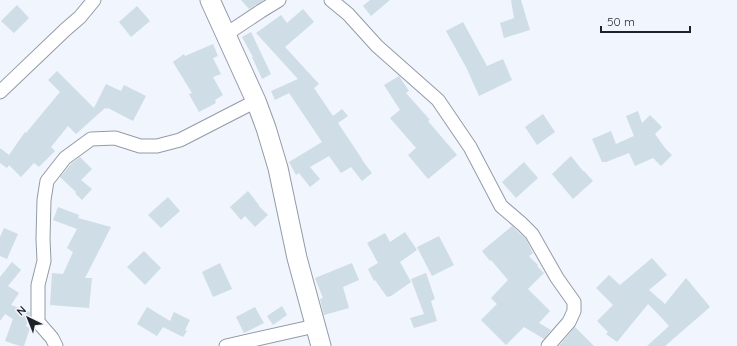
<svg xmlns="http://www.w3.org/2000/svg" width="737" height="346" font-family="Quicksand,sans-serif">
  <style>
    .building { fill: #cedde6 }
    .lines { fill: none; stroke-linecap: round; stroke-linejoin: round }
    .street-casing { stroke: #949ba8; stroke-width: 15 }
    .secondary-casing { stroke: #949ba8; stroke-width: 21 }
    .street { stroke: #fff; stroke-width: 13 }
    .secondary { stroke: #fff; stroke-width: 19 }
  </style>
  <rect width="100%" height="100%" fill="#f1f5fd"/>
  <g class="building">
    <polygon points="241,0 264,0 249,9"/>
    <polygon points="370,0 390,0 371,16 363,6"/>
    <polygon points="511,0 521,0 530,30 504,38 500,23 514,18"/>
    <polygon points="17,5 29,18 14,33 1,21"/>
    <polygon points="137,6 150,21 131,37 119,22"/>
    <polygon points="303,9 314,22 285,47 319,84 314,88 333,116 342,109 348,116 338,123 362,159 362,160 372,173 362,181 351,167 341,173 329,156 310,167 320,179 310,187 299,173 296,175 289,162 322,142 289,93 275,100 271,91 298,79 256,33 281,15 287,23"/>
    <polygon points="463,22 487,66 503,59 512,80 479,96 467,69 446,31"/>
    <polygon points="251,32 271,74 262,79 252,57 253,57 242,37"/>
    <polygon points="213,44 218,56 213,58 221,74 213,77 223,95 215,100 216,103 199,112 189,94 192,93 173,62 184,54 185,56"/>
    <polygon points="57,71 94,108 106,84 121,91 124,85 146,96 133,121 108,108 107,109 105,108 76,134 68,126 51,147 55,151 39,167 34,163 21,177 9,165 7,168 0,163 0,148 9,155 25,132 26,133 60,92 48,80"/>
    <polygon points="399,76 409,91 406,93 430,120 428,121 457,155 428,179 408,155 416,148 390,118 400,110 384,85"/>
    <polygon points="638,111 642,123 650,115 662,127 655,134 665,148 672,155 661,166 653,158 635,166 629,153 606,162 602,162 592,139 611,131 616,144 634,136 626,116"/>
    <polygon points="543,114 555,132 537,145 525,127"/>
    <polygon points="571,156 583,171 584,171 593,181 573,199 552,174"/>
    <polygon points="80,157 92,169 81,180 92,189 82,200 75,193 76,192 60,177 71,164"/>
    <polygon points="524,162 538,178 516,198 502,182"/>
    <polygon points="248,191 259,205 258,205 268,215 255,227 245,216 241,220 230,207"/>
    <polygon points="168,197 180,211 161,228 148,215"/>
    <polygon points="58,207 79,215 78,218 111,227 85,278 92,278 89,308 50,305 52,273 63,274 73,252 67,248 77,229 53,220"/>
    <polygon points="512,226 526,239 533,253 529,256 538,265 537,266 544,273 528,289 550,311 539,323 551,330 544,339 524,327 506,345 481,320 497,304 491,298 508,280 491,260 490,261 482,251"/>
    <polygon points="4,228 18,234 7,259 0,256 0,237"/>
    <polygon points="405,232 417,250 400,262 411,282 391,296 387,297 375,280 374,281 368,269 378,263 367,243 385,233 390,242"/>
    <polygon points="439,236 454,265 432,276 417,247"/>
    <polygon points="144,251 161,268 145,285 127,267"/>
    <polygon points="652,258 667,275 649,290 665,304 686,278 710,307 665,346 647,346 669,326 659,315 648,304 617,342 606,334 608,332 597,321 613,305 596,288 609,275 620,285"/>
    <polygon points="12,262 21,270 8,286 19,293 11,305 30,312 30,315 26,326 30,328 24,346 20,346 5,341 13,319 5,314 0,321 0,277"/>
    <polygon points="220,263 232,289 213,297 202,272"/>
    <polygon points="352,263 359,280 343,287 349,308 324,315 320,299 323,298 315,278"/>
    <polygon points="426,273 435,299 431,301 437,321 414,328 410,318 424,314 411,279"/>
    <polygon points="282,306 287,315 273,325 267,316"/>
    <polygon points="147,307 170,321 174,312 190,320 185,330 187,331 183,337 163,327 157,336 137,324"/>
    <polygon points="255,307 264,323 244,333 236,317"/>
    <polygon points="575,327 594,346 559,346"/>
  </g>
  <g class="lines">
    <g class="street-casing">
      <g id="street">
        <polyline points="331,0 348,14 377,46 438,100 470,147 501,206 522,224 532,234 557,278 574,302 574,311 569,322 548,346"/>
        <polyline points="225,35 261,11 279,0"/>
        <polyline points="0,92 65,30 80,17 94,0"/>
        <polyline points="56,346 52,338 38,322 38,285 44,261 43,239 44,200 47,181 65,158 91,139 115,138 140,146 157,146 180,140 256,101"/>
        <polyline points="226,346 315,326"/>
      </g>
    </g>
    <g class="secondary-casing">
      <polyline id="secondary" points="210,0 256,101 266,128 278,168 297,258 321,346"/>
    </g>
    <use href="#street" class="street"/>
    <use href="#secondary" class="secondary"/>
  </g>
  <g transform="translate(28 318) rotate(317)" stroke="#f1f5fd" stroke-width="3" paint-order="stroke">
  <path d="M0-3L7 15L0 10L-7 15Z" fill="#1f2227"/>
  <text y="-6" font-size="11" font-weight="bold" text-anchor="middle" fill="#1f2227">N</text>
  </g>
  <path d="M601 26v6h89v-6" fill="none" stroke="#1f2227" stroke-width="2"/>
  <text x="607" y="26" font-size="12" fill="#1f2227" stroke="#f1f5fd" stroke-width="3" paint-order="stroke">50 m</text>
</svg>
